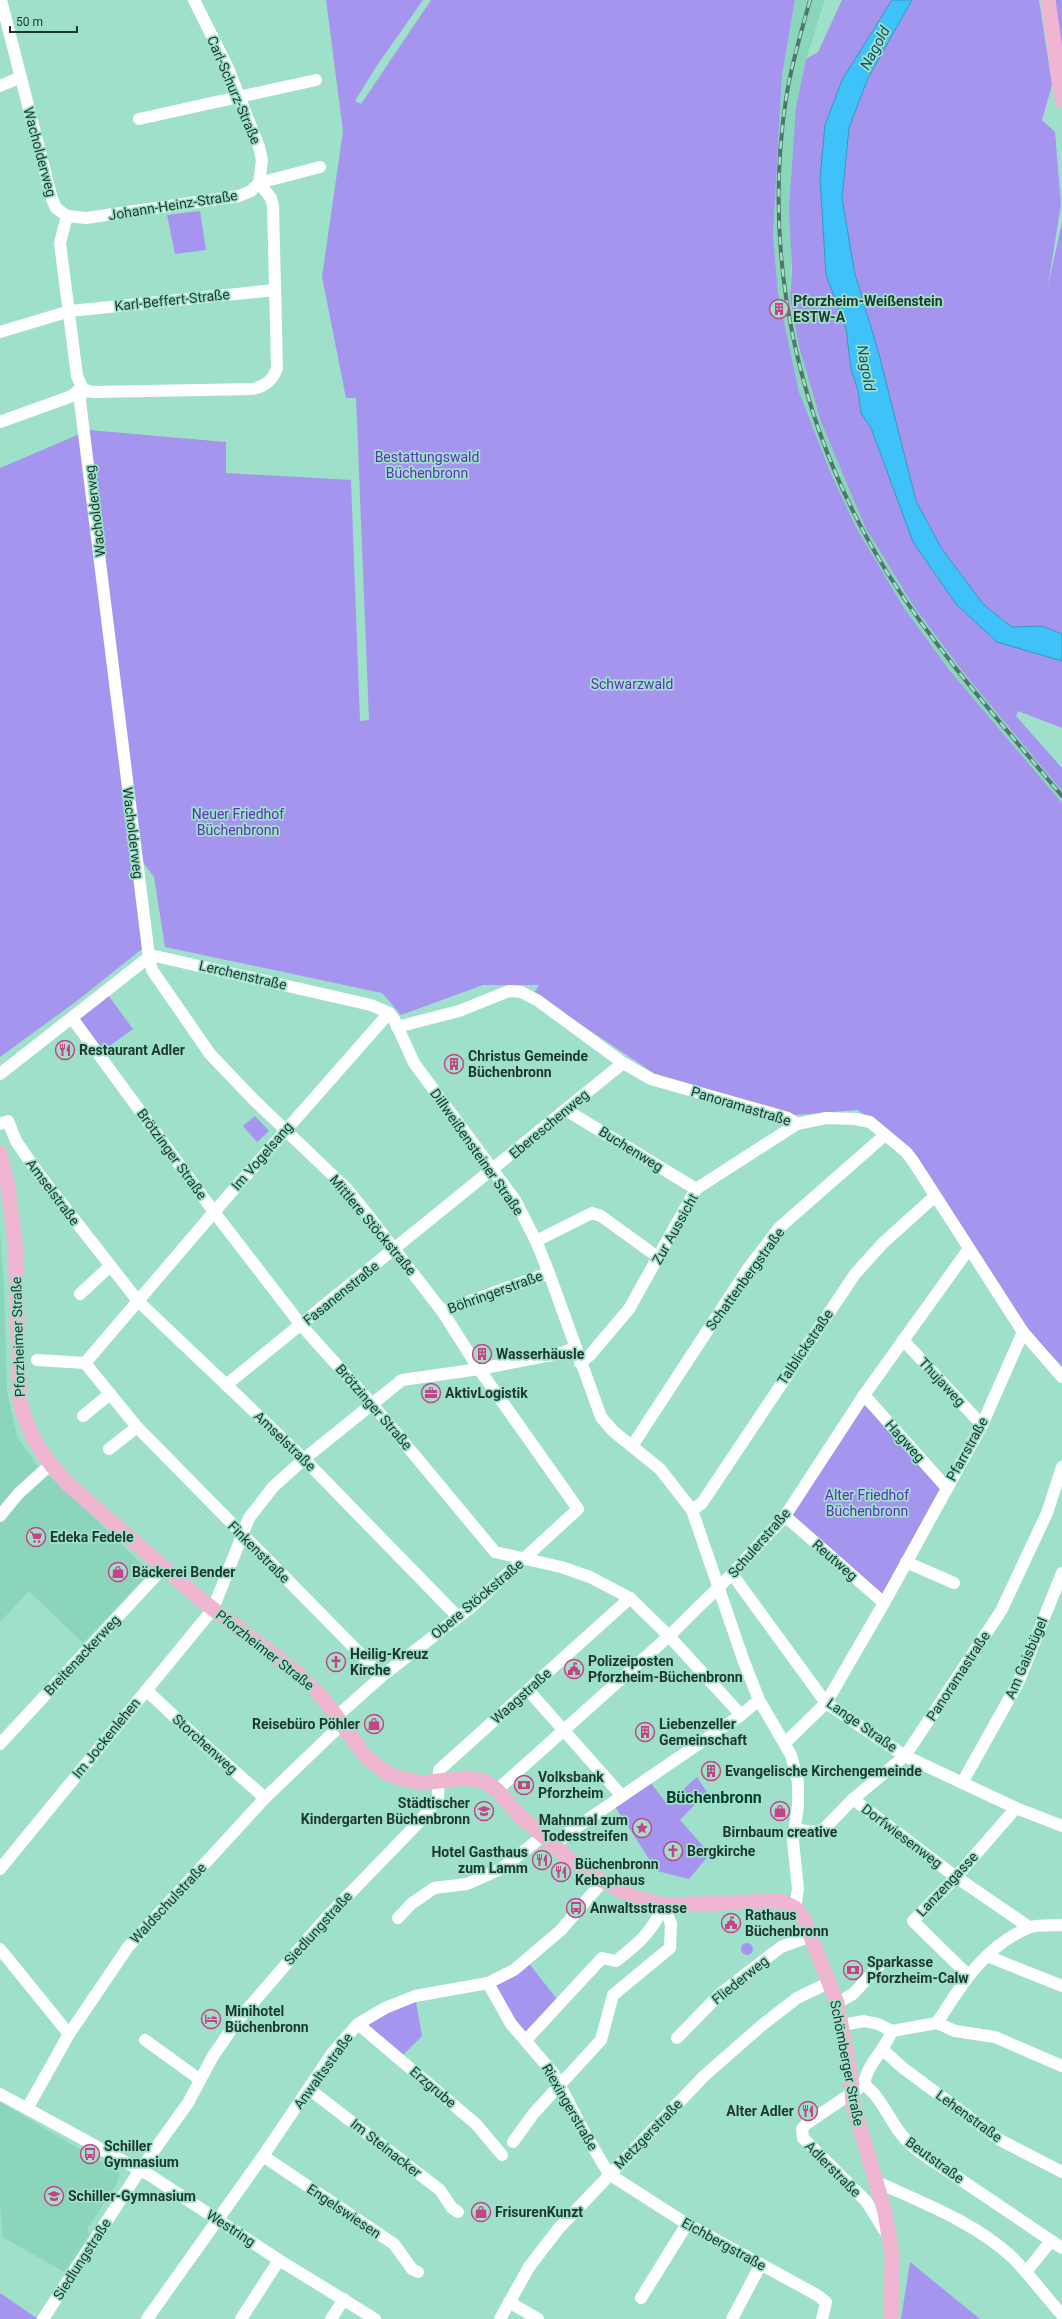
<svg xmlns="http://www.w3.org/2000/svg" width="1062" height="2319" font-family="Roboto,sans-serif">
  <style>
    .built { fill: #8ad5bc }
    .green { fill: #a595ef }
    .water { fill: #3fc1f9; stroke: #3598bc }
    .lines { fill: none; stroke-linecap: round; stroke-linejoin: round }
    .minor { stroke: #fff; stroke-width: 12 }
    .major { stroke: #f0b5d1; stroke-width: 15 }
    .rail-casing { stroke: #4e776a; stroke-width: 4 }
    .rail { stroke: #9fe0ca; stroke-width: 2.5; stroke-dasharray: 8; stroke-linecap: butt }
    .labels { text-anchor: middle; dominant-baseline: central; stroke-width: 3.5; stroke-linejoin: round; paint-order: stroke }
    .street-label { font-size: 14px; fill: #1d372f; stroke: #9fe0ca }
    .poi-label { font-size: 14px; font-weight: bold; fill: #1d372f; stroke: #9fe0ca; text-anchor: start }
    .park-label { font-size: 14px; fill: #5d30b8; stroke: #9fe0ca }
    .water-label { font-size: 15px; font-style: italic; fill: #08526e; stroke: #9fe0ca }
    .quarter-label { font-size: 16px; font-weight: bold; fill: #063c2e; stroke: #9fe0ca }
  </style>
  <rect width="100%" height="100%" fill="#9fe0ca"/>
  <g class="built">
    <polygon points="795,0 825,0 806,59 796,107 790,299 799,346 821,422 865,527 913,605 963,672 1062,791 1062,803 950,671 904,608 857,529 831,474 799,392 778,293 773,235 782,75"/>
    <polygon points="0,1231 4,1285 7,1391 17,1437 36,1464 81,1505 150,1572 83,1643 29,1591 0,1622"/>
    <polygon points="0,2102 120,2173 116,2185 87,2229 89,2236 64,2272 3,2237 0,2206"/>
  </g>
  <g class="green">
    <polygon points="326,0 423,0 376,67 355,101 361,104 431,0 795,0 782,75 773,235 778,293 799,392 831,474 857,529 904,608 950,671 1062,803 1062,1366 1023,1326 905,1146 858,1110 795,1115 655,1074 534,993 539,985 483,985 401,1015 382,993 165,947 154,877 142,861 117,721 142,949 78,1000 0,1057 0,468 89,430 226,442 226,473 351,480 360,721 369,720 356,398 346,398 322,277 343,131"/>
    <polygon points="842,0 892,0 842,80 825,125 820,177 826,275 846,328 851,369 858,391 861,413 871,428 913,542 956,604 997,642 1062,661 1062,728 1018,711 1016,716 1062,768 1062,791 963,672 913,605 865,527 821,422 799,346 790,298 792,270 789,209 796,107 806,59 818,52"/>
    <polygon points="912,0 1039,0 1052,85 1042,120 1055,132 1061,204 1048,286 1062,222 1062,634 1042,626 1013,627 984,605 942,549 916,501 879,354 855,274 842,198 849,128 868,78"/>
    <polygon points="1053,0 1062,0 1062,54"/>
    <polygon points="200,211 206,250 175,254 167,215"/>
    <polygon points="105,991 133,1029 99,1054 72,1018"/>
    <polygon points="255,1116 269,1131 257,1142 243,1126"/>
    <polygon points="864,1400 943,1489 882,1596 788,1516"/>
    <polygon points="697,1777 707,1792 680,1820 710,1854 689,1879 657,1871 612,1802 647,1778 667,1804"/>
    <circle cx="747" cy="1949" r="6"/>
    <polygon points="527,1961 560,2003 526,2040 488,1983"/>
    <polygon points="415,1996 422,2036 399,2059 358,2024"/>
    <polygon points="910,2262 980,2319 901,2319"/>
    <polygon points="0,2293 38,2319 0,2319"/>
  </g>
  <polygon class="water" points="892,0 912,0 868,78 849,128 842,198 855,274 879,354 916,501 942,549 984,605 1012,627 1042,626 1062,634 1062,661 997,642 956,604 913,542 871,428 861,413 858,391 851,369 846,328 826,275 820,177 825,125 842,80"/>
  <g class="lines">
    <g class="minor">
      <polyline points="1,0 52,199 56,208 67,216 60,243 77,376 82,387 80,401 149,957 152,970 210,1054 254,1100 347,1189 371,1219 442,1311 479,1369 578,1509 470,1608 382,1676 336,1717"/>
      <polyline points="0,86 21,77"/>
      <polyline points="139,119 316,80"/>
      <polyline points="67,216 86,218 239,196 251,191 259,183 320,167"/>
      <polyline points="0,332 70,311 275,290"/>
      <path d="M0,422L72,396L82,387L87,391L93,392L253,389C266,386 273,380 277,368L273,206L271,198L259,183L262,160L259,147L228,68L194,0"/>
      <polyline points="72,1018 214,1212 301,1325 372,1404 495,1552 561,1567 590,1577 630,1598 669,1636 741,1715"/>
      <polyline points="397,1027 459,1011 509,991 521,992 537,1000 623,1063 651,1079 788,1118 797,1124 826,1118 855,1119 870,1122 906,1152 913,1161 1023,1332 1062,1377"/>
      <polyline points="0,1074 149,957 155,956 371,1005 389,1013 394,1019 414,1063 515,1200 536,1241 549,1273 601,1417 613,1431 660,1469 692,1510 743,1659 759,1700 791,1755 798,1782 798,1805 793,1841 798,1889 795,1908"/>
      <polyline points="566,1110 696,1189"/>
      <polyline points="0,1124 8,1121 16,1141 38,1173 138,1301 304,1459 458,1617"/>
      <polyline points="536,1241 592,1213 601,1216 659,1258"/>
      <polyline points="80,1294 110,1266"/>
      <polyline points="442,1311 549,1273"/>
      <polyline points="903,1340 982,1425"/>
      <polyline points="37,1360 85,1363 137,1427 382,1676"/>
      <polyline points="85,1363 214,1212 389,1013"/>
      <polyline points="580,1363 590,1355 629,1309 696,1189 797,1124"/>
      <polyline points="226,1385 623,1063"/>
      <polyline points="864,1395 946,1487"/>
      <polyline points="83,1416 110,1394"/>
      <polyline points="632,1446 747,1270 780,1227 885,1135"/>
      <polyline points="109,1449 137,1427"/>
      <polyline points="692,1510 702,1503 855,1274 883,1243 934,1197"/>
      <polyline points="0,1516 19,1493 50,1465"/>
      <polyline points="785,1516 884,1603"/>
      <polyline points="906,1562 954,1583"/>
      <polyline points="732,1574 826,1703 905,1756 1016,1808 1062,1826"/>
      <polyline points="146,1690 207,1747 265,1798"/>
      <polyline points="528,1690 621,1795"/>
      <polyline points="785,1743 826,1703 884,1603 982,1425 1023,1332"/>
      <polyline points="0,1744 164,1567"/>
      <polyline points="962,1783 1018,1683 1062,1573"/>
      <polyline points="497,1790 669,1636 732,1574 785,1516 864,1395 968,1250"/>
      <polyline points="853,1799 956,1877 1029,1927"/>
      <polyline points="795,1829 811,1832 823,1830 853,1799 905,1756 1001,1611 1047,1513 1062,1467"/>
      <polyline points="554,1847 568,1833 741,1715 759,1700"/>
      <polyline points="0,1869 213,1609 249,1518 273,1487 304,1459 402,1380 479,1369 557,1354 576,1348"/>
      <polyline points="398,1918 411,1904 434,1888 467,1884 501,1869 543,1836"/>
      <polyline points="0,1949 69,2034"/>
      <polyline points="987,1956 1062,1986"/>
      <polyline points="968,1975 913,1921 956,1877 1016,1808"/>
      <polyline points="488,1983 511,2024 554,2074 584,2132 609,2174 687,2224 817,2295 826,2302 822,2319"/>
      <polyline points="837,2003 853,1994 880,1965"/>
      <path d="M937,2023C961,1985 985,1946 1028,1928C1037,1924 1052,1926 1062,1925"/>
      <polyline points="358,2024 476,2124 502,2155"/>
      <polyline points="842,2025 864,2021 878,2024 892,2031 937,2023 955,2031 995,2037 1062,2066"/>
      <path d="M892,2031C885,2050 867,2064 864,2084C868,2088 872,2091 875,2095C893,2118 895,2134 921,2153L1062,2248"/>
      <polyline points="677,2038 720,1994 781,1947 811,1936"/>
      <polyline points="145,2040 199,2079"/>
      <path d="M526,2040L602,1958L616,1961C639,1943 652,1932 664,1905"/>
      <polyline points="883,2050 903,2068 1000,2140 1062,2172"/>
      <polyline points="859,2088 806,2124 802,2129 803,2138 866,2201 888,2236"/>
      <polyline points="309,2089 440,2190 452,2208 458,2212"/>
      <polyline points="0,2094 151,2176 279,2260 375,2319"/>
      <polyline points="28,2107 69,2034 128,1947 265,1798 341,1725"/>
      <polyline points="513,2142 534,2113 601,2040 613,1995 670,1948 671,1924 664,1905"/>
      <polyline points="263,2156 394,2244 412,2269 418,2272"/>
      <path d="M877,2182C923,2203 974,2222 1012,2257C1030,2275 1045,2296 1062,2315"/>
      <polyline points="1026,2272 1051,2241"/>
      <polyline points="641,2298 687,2224"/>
      <polyline points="509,2302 538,2319"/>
      <polyline points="43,2319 140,2170 188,2103 213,2056 238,2020 326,1918 422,1819 438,1798 439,1770 630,1598"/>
      <polyline points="147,2319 263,2156 333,2052 358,2024 385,2008 415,1996 488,1983 514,1970 561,1930 603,1881"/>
      <polyline points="241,2319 279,2260"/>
      <polyline points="331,2319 344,2299"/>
      <polyline points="500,2319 529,2267 559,2228 704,2076 761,2026 797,1998 830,1982"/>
      <polyline points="732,2319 761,2264"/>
    </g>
    <g class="major">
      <polyline points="1048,0 1062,100"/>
      <path d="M0,1153L8,1187L15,1243L20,1402C29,1436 44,1459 68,1484L200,1599L300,1675L323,1698L366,1757L387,1773L396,1777L421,1783L466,1778L484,1781L497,1790L520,1816L570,1859L603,1881L633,1897L664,1905L781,1901L795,1908L804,1919L837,2003L851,2077L853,2104L885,2212L892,2256L891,2319"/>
    </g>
    <g class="rail-casing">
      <path id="rail" d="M810,0C801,33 791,65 786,99C761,264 801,436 890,577C940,655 1003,725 1062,796"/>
    </g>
    <use href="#rail" class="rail"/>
  </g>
  <defs>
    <g id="building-ring" transform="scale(1)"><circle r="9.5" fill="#9fe0ca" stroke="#c74389" stroke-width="1.5"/><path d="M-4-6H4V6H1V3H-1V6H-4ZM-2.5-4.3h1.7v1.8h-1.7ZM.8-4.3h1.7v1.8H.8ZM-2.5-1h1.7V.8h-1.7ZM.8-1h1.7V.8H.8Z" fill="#c74389"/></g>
    <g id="restaurant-ring" transform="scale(1)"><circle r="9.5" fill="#9fe0ca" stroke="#c74389" stroke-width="1.5"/><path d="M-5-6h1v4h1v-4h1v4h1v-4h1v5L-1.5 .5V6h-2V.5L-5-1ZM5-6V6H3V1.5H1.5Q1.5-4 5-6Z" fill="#c74389"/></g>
    <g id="office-ring" transform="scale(1)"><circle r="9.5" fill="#9fe0ca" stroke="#c74389" stroke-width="1.5"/><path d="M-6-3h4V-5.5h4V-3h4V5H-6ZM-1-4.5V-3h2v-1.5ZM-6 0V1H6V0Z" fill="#c74389"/></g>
    <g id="supermarket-ring" transform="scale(1)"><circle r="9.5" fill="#9fe0ca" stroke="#c74389" stroke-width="1.5"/><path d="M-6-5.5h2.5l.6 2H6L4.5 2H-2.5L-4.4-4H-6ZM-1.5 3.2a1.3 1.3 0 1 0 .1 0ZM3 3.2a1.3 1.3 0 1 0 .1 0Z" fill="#c74389"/></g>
    <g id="shop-ring" transform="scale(1)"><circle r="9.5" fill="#9fe0ca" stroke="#c74389" stroke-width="1.5"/><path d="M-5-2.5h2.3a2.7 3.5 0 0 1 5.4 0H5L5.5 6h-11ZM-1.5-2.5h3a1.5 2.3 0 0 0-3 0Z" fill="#c74389"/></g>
    <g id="church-ring" transform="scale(1)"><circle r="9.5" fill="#9fe0ca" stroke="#c74389" stroke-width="1.5"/><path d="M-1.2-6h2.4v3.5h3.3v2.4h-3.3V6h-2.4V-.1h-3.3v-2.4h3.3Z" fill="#c74389"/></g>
    <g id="civic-ring" transform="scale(1)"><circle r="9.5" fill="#9fe0ca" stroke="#c74389" stroke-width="1.5"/><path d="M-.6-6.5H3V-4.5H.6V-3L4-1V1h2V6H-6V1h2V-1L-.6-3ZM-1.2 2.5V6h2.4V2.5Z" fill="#c74389"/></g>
    <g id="bank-ring" transform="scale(1)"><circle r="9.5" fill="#9fe0ca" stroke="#c74389" stroke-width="1.5"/><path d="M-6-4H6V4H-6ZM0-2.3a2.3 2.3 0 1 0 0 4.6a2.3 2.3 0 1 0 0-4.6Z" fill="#c74389"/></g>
    <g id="school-ring" transform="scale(1)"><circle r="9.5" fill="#9fe0ca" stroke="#c74389" stroke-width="1.5"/><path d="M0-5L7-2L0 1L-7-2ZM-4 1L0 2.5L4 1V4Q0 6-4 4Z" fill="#c74389"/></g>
    <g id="sight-ring" transform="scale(1)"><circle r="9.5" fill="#9fe0ca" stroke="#c74389" stroke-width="1.5"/><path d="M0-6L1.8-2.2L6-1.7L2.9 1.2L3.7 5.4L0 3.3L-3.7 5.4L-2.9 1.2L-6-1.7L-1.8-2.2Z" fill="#c74389"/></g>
    <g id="bus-ring" transform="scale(1)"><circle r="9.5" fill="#9fe0ca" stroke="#c74389" stroke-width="1.5"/><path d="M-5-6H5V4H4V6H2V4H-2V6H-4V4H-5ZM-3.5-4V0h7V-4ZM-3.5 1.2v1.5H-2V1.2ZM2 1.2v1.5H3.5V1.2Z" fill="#c74389"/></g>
    <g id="hotel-ring" transform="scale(1)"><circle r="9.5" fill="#9fe0ca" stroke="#c74389" stroke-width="1.5"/><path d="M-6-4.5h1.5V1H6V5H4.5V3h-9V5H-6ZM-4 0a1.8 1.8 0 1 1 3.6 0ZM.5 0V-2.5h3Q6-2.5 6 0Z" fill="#c74389"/></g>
  </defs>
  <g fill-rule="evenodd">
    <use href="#building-ring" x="779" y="309"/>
    <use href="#restaurant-ring" x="65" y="1050"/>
    <use href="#building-ring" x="454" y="1064"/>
    <use href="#building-ring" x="482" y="1354"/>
    <use href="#office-ring" x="431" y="1393"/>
    <use href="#supermarket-ring" x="36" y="1537"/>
    <use href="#shop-ring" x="118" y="1572"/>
    <use href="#church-ring" x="336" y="1662"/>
    <use href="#civic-ring" x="574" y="1669"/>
    <use href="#shop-ring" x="374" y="1724"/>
    <use href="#building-ring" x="645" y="1732"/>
    <use href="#building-ring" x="711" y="1771"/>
    <use href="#bank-ring" x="524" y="1785"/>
    <use href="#school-ring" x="484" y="1811"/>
    <use href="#shop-ring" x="780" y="1811"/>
    <use href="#sight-ring" x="642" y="1828"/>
    <use href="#church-ring" x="673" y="1851"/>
    <use href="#restaurant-ring" x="542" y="1860"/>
    <use href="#restaurant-ring" x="561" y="1872"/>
    <use href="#bus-ring" x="576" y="1908"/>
    <use href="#civic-ring" x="731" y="1923"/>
    <use href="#bank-ring" x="853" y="1970"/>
    <use href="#hotel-ring" x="211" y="2019"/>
    <use href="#restaurant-ring" x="808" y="2111"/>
    <use href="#bus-ring" x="90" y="2154"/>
    <use href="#school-ring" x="54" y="2196"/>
    <use href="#shop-ring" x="481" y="2212"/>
  </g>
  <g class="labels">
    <g class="street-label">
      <text transform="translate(234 90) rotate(67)">Carl-Schurz-Straße</text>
      <text transform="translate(40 152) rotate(75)">Wacholderweg</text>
      <text transform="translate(173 205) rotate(-9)">Johann-Heinz-Straße</text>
      <text transform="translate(172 300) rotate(-6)">Karl-Beffert-Straße</text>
      <text transform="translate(95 511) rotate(-97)">Wacholderweg</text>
      <text transform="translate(133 833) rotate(83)">Wacholderweg</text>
      <text transform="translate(243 975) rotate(13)">Lerchenstraße</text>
      <text transform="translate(741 1106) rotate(17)">Panoramastraße</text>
      <text transform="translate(549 1124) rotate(-40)">Ebereschenweg</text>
      <text transform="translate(631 1149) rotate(32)">Buchenweg</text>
      <text transform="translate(477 1152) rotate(55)">Dillweißensteiner Straße</text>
      <text transform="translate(172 1154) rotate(54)">Brötzinger Straße</text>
      <text transform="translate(262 1156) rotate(-49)">Im Vogelsang</text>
      <text transform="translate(53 1192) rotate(53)">Amselstraße</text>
      <text transform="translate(373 1225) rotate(50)">Mittlere Stöckstraße</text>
      <text transform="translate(675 1229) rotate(-61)">Zur Aussicht</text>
      <text transform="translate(745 1279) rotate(-54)">Schattenbergstraße</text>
      <text transform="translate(495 1292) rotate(-20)">Böhringerstraße</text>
      <text transform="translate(341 1293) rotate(-39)">Fasanenstraße</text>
      <text transform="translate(18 1337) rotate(-92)">Pforzheimer Straße</text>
      <text transform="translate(805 1347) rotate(-56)">Talblickstraße</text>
      <text transform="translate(942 1382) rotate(47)">Thujaweg</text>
      <text transform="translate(374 1407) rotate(49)">Brötzinger Straße</text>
      <text transform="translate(285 1441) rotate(44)">Amselstraße</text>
      <text transform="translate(905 1441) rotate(48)">Hagweg</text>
      <text transform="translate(967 1449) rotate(-61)">Pfarrstraße</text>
      <text transform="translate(759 1543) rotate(-49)">Schulerstraße</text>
      <text transform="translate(259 1552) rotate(45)">Finkenstraße</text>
      <text transform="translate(835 1560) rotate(41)">Reutweg</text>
      <text transform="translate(477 1599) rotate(-40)">Obere Stöckstraße</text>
      <text transform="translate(265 1650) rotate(38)">Pforzheimer Straße</text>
      <text transform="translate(82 1655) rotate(-47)">Breitenackerweg</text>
      <text transform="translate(1026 1658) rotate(-67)">Am Gaisbügel</text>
      <text transform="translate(958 1676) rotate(-57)">Panoramastraße</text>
      <text transform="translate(521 1696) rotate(-42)">Waagstraße</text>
      <text transform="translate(862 1725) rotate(35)">Lange Straße</text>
      <text transform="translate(106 1738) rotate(-51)">Im Jockenlehen</text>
      <text transform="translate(205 1744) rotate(42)">Storchenweg</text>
      <text transform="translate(902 1836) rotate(37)">Dorfwiesenweg</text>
      <text transform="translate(947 1884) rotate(-47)">Lanzengasse</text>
      <text transform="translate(168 1903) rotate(-47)">Waldschulstraße</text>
      <text transform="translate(318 1928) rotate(-48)">Siedlungstraße</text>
      <text transform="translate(740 1980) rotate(-39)">Fliederweg</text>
      <text transform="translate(847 2063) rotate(79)">Schömberger Straße</text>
      <text transform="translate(323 2071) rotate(-54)">Anwaltsstraße</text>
      <text transform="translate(433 2087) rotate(40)">Erzgrube</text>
      <text transform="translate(570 2107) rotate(60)">Riexingerstraße</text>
      <text transform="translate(969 2116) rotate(36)">Lehenstraße</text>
      <text transform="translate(648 2134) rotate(-46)">Metzgerstraße</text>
      <text transform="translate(386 2148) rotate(38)">Im Steinacker</text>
      <text transform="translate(935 2160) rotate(36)">Beutstraße</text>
      <text transform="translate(833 2169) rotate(45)">Adlerstraße</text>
      <text transform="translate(344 2211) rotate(34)">Engelswiesen</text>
      <text transform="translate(231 2228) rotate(33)">Westring</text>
      <text transform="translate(724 2244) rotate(29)">Eichbergstraße</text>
      <text transform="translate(82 2259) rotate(-57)">Siedlungstraße</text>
    </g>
    <g class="poi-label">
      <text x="793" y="301">Pforzheim-Weißenstein<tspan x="793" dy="16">ESTW-A</tspan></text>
      <text x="79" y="1050">Restaurant Adler</text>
      <text x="468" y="1056">Christus Gemeinde<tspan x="468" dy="16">Büchenbronn</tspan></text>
      <text x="496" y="1354">Wasserhäusle</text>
      <text x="445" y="1393">AktivLogistik</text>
      <text x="50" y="1537">Edeka Fedele</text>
      <text x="132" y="1572">Bäckerei Bender</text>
      <text x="350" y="1654">Heilig-Kreuz<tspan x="350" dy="16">Kirche</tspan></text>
      <text x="588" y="1661">Polizeiposten<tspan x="588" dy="16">Pforzheim-Büchenbronn</tspan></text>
      <text x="360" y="1724" text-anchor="end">Reisebüro Pöhler</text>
      <text x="659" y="1724">Liebenzeller<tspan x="659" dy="16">Gemeinschaft</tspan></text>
      <text x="725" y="1771">Evangelische Kirchengemeinde</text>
      <text x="538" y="1777">Volksbank<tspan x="538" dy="16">Pforzheim</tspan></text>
      <text x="470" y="1803" text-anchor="end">Städtischer<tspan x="470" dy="16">Kindergarten Büchenbronn</tspan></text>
      <text x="628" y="1820" text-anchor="end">Mahnmal zum<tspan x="628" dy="16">Todesstreifen</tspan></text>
      <text x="780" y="1832" text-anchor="middle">Birnbaum creative</text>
      <text x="687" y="1851">Bergkirche</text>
      <text x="528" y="1852" text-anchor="end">Hotel Gasthaus<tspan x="528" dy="16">zum Lamm</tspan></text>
      <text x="575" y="1864">Büchenbronn<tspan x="575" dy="16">Kebaphaus</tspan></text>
      <text x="590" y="1908">Anwaltsstrasse</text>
      <text x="745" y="1915">Rathaus<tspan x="745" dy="16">Büchenbronn</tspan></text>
      <text x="867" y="1962">Sparkasse<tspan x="867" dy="16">Pforzheim-Calw</tspan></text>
      <text x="225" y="2011">Minihotel<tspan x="225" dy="16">Büchenbronn</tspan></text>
      <text x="794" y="2111" text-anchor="end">Alter Adler</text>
      <text x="104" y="2146">Schiller<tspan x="104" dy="16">Gymnasium</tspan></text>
      <text x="68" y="2196">Schiller-Gymnasium</text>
      <text x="495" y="2212">FrisurenKunzt</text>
    </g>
    <g class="park-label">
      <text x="427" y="457">Bestattungswald<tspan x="427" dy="16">Büchenbronn</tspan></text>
      <text x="632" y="684">Schwarzwald</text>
      <text x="238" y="814">Neuer Friedhof<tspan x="238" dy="16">Büchenbronn</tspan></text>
      <text x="867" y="1495">Alter Friedhof<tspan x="867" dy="16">Büchenbronn</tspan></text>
    </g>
    <g class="water-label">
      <text transform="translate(875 48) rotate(-62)">Nagold</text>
      <text transform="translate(866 368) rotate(80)">Nagold</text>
    </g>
    <g class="quarter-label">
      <text x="714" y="1797">Büchenbronn</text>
    </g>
  </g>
  <path d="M10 26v6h67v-6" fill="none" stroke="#1d372f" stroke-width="2"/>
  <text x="16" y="26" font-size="12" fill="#1d372f" stroke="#9fe0ca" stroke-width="3" paint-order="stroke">50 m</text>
</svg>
